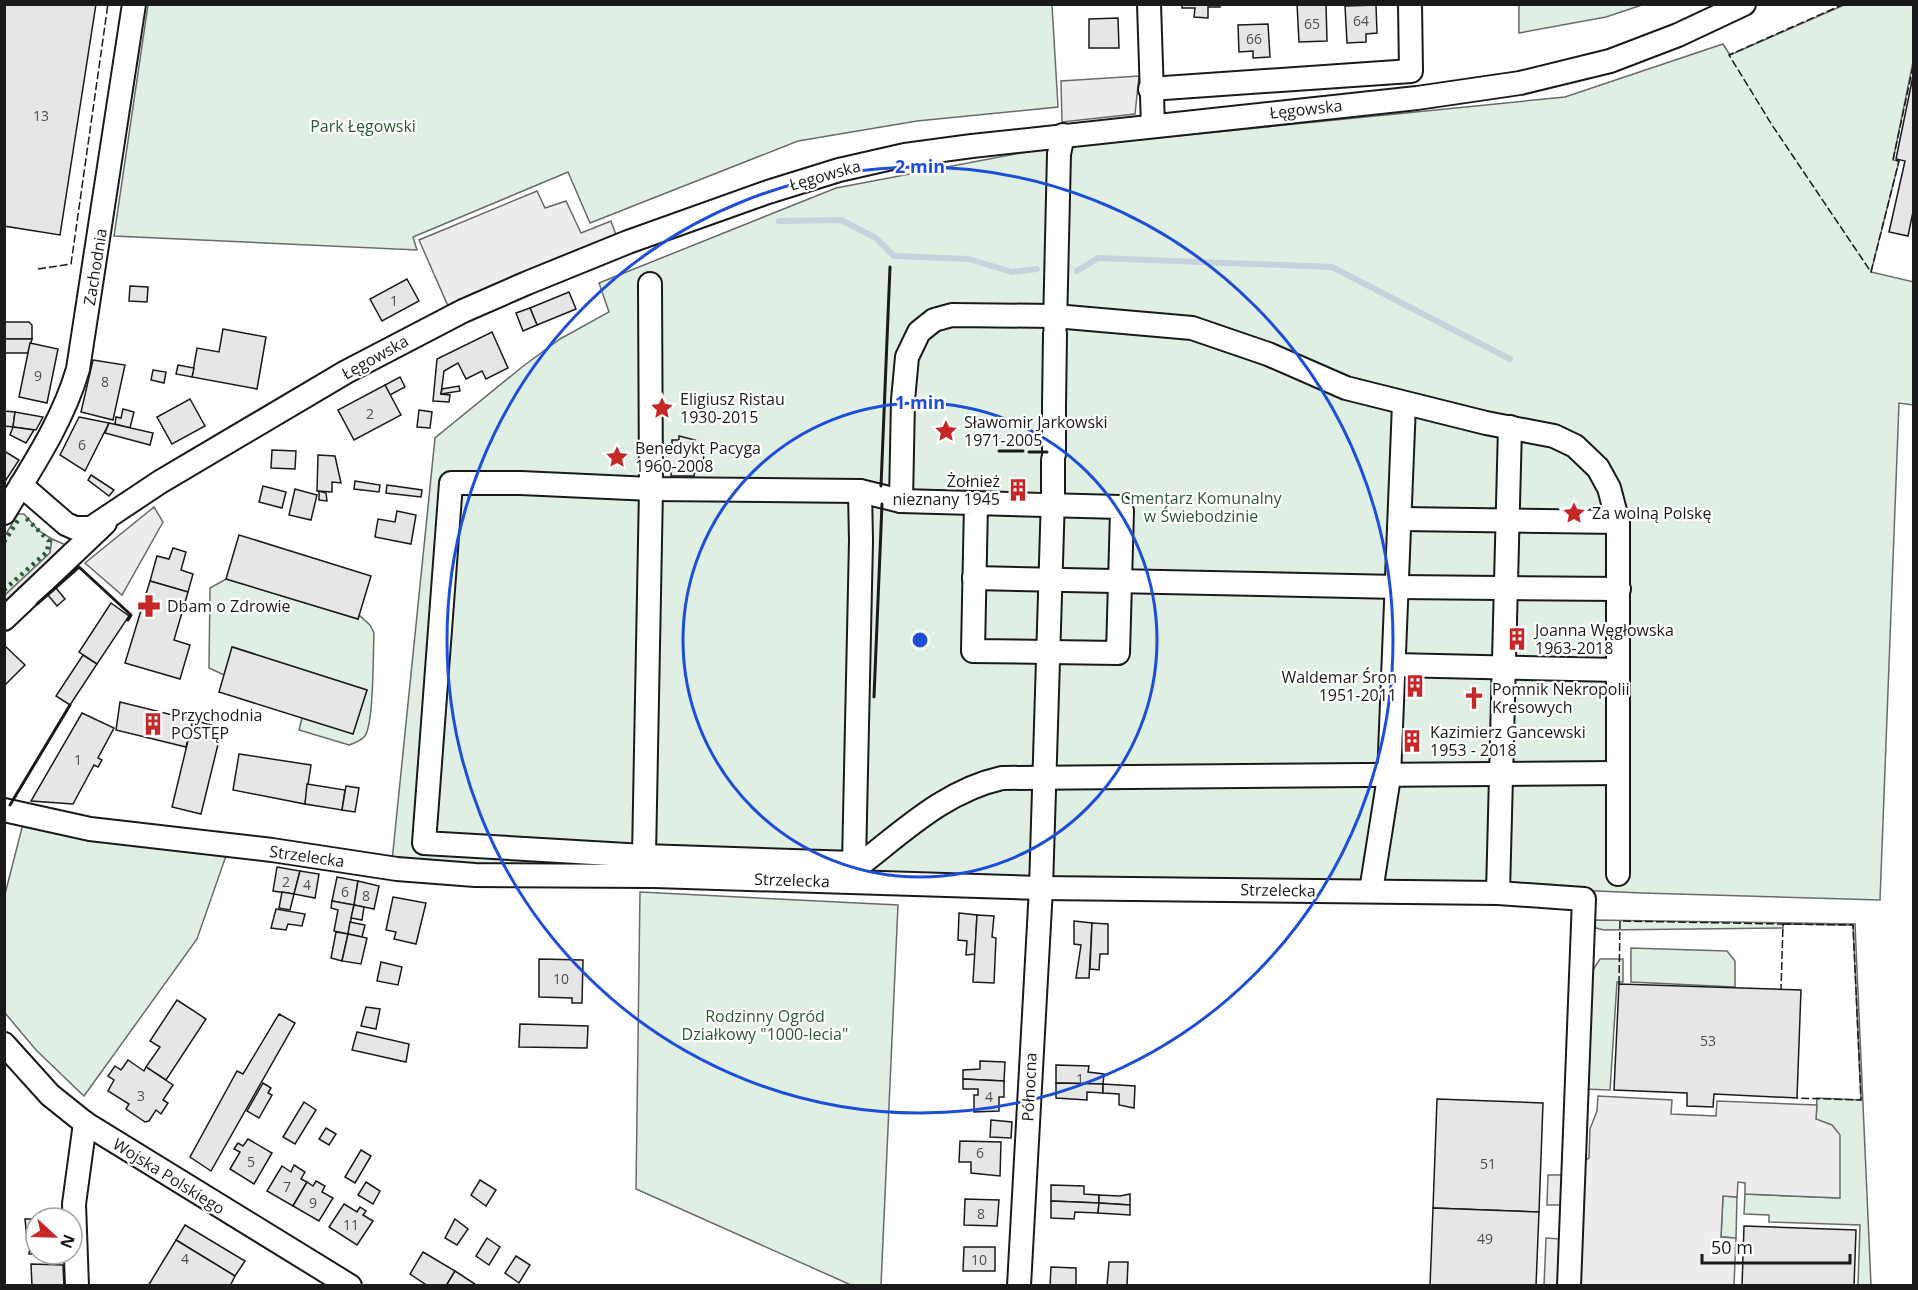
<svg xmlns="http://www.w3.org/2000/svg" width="1918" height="1290" font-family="'Open Sans',sans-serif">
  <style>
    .green { fill: #e0efe3; stroke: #6a6a6a; stroke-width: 1.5 }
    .parking { fill: #ededed; stroke: #6a6a6a; stroke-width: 1.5 }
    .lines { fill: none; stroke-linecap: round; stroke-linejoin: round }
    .stream { stroke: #c6d2dc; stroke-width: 6 }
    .building { fill: #e6e6e6; stroke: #1a1a1a; stroke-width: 1.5 }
    .minor-casing { stroke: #1a1a1a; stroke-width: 26 }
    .minor { stroke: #fff; stroke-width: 22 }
    .hedge { stroke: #2b5a34; stroke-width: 4.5; stroke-dasharray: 3 4.5; stroke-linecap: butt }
    .fence { stroke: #1a1a1a; stroke-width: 1.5; stroke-dasharray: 8 3; stroke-linecap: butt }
    .wall { stroke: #1a1a1a; stroke-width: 3 }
    .ring { fill: none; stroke: #1d4ed8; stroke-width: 3 }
    .labels { text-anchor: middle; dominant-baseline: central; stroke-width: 4.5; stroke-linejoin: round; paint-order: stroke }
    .number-label { font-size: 14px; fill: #4d4d4d }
    .street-label { font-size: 16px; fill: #1a1a1a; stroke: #fff }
    .park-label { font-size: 16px; fill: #2b5a34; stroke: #fff }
    .poi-label { font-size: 16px; fill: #1a1a1a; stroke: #fff; text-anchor: start }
    .centre { fill: #1d4ed8; stroke: #fff; stroke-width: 3 }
    .ring-label { font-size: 18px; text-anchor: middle; font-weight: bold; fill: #1d4ed8; stroke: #fff; stroke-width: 4.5; stroke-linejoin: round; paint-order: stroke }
  </style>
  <rect width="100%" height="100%" fill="#fff"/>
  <g class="green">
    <polygon points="148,5 1052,5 1058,107 917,121 798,141 590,223 568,172 413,237 417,250 114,236"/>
    <polygon points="1519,5 1519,4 1642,5 1606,17 1519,33"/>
    <polygon points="1844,5 1913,5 1913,62 1893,160 1899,161 1871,272 1914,282 1913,405 1899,403 1880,900 1642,893 1397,882 894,876 392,861 435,438 522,367 560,339 609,312 599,283 836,188 1037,150 1565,97 1723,44 1730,55"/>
    <polygon points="18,514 24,514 39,531 52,539 50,553 5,595 4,537"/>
    <path d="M226,579L358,619L359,615L370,625L374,633C373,653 374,722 365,736C361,741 355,743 349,745L299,730L302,718L353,733L367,690L233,647L224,675L209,668L210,588Z"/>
    <polygon points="23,824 91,841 227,853 197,939 84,1096 36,1050 5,1013 5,894"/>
    <polygon points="640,892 898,905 881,1285 851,1285 636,1189"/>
    <polygon points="1593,920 1855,924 1871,1285 1858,1285 1860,1225 1769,1222 1769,1215 1744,1214 1745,1194 1839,1198 1816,1120 1817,1098 1861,1100 1853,925 1783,924 1783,928 1604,930 1596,928"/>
    <polygon points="1631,948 1727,951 1735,961 1735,987 1631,982"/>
    <polygon points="1600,959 1623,959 1623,982 1617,982 1610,1090 1584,1089 1591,973"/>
    <polygon points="1723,1196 1737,1197 1736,1238 1721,1237"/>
  </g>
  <g class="parking">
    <polygon points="1139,76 1135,114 1062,122 1061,81"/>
    <polygon points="537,191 545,208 566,201 581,233 611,221 616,235 448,306 419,240"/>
    <polygon points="154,507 163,522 122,595 85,563"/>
    <polygon points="52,539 73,548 5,611 5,595 50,553"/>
    <polygon points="1598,1096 1672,1100 1671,1114 1716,1116 1717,1101 1817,1105 1816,1119 1832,1125 1840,1135 1840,1198 1745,1194 1745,1183 1738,1182 1737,1197 1723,1196 1721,1237 1736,1238 1734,1285 1544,1286 1546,1238 1560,1239 1561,1205 1547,1205 1548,1175 1563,1175 1589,1158 1590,1129 1597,1111"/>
  </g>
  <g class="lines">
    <g class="stream">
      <polyline points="779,221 841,220 876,238 894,256 969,259 1012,272 1037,269"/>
      <polyline points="1077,271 1098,258 1332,267 1510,359"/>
    </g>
  </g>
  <g class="building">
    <polygon points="4,4 96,4 60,235 4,226"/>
    <polygon points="1182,4 1220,4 1220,7 1208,7 1208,18 1194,17 1195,8 1182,8"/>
    <polygon points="1297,4 1326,4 1327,41 1299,42"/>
    <polygon points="1376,5 1377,33 1366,34 1366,42 1347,43 1345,6"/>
    <polygon points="1118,18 1119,48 1089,48 1089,19"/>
    <polygon points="1268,24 1270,57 1253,58 1253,51 1239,52 1238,25"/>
    <polygon points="1914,71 1914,207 1908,236 1889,232 1905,161 1896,159"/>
    <polygon points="407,279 419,301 382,321 370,299"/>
    <polygon points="130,286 148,287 147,302 129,301"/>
    <polygon points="569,292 576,309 537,325 530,308"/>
    <polygon points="530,308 537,325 523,331 516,313"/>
    <polygon points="4,322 29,322 32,325 32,339 4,339"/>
    <polygon points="223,329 266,337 257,389 192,377 197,348 219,352"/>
    <polygon points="492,332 508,368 486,379 482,371 466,379 458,363 444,371 441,394 450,395 449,402 433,401 437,359"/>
    <polygon points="4,339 32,339 28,353 4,353"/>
    <polygon points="30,343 58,349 47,403 19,397"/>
    <polygon points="93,360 125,365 113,420 81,412"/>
    <polygon points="178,365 194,368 192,377 176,374"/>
    <polygon points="153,370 166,372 164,383 151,380"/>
    <polygon points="400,377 405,387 390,395 385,385"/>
    <polygon points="385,385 401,415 354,440 338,410"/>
    <polygon points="459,386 460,391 441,394 442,389"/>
    <polygon points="190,399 205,426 172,444 157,417"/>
    <polygon points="123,409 134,412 130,428 115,424 116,417 121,418"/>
    <polygon points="419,410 432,412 430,428 417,427"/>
    <polygon points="4,411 15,412 13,427 4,426"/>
    <polygon points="15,412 43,417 36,430 13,427"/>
    <polygon points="79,417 109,423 85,471 60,455"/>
    <polygon points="109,423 153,433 150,445 105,433"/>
    <polygon points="13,427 34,430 26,443 10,435"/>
    <polygon points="679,436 695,440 695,447 701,447 701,452 704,452 703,464 701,464 701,470 695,470 694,476 671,476 671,469 665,469 665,462 661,462 661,453 665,453 665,446 672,446 672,440 679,440"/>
    <polygon points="272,450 296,451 295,469 271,468"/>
    <polygon points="4,451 19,460 4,483"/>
    <polygon points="318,455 335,456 341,483 332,482 332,492 317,491"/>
    <polygon points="91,475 114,490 109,496 88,480"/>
    <polygon points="355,481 380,485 379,492 354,489"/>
    <polygon points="387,485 422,490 421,497 386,493"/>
    <polygon points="263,486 286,492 282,508 259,502"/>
    <polygon points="295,489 317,495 311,520 289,515"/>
    <polygon points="319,491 326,493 327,501 319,500"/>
    <polygon points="397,511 416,515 411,544 375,537 378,519 395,522"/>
    <polygon points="239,535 371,576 358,619 226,579"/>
    <polygon points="173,548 186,552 181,570 193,574 188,592 150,581 157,556 169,559"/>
    <polygon points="150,581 188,592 174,640 190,645 180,679 125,663"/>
    <polygon points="56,588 65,599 57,606 48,595"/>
    <polygon points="111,603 129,616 97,664 79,652"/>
    <polygon points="4,645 25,665 4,686"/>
    <polygon points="232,647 367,690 353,734 219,692"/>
    <polygon points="83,655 97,664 70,705 56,696"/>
    <polygon points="120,702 193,720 186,747 116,730"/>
    <polygon points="82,713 114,728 98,758 102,760 98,767 94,765 73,804 31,801"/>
    <polygon points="193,720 222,728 201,814 172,807"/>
    <polygon points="239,754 311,765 305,804 233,790"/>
    <polygon points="307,784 345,790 342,810 305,804"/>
    <polygon points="346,786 359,788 355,812 342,810"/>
    <polygon points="277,867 300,871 294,894 273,891"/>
    <polygon points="300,871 319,874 315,898 294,894"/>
    <polygon points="337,877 358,881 354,905 332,901"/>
    <polygon points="358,881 379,886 374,909 354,905"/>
    <polygon points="282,892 294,894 290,910 279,908"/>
    <polygon points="393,897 426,903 416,944 394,939 396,932 386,930"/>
    <polygon points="332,901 354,905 348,934 334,931 338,910 331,908"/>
    <polygon points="354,905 364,907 362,920 351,918"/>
    <polygon points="276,909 305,914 302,926 288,924 286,930 271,928"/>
    <polygon points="959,913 977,915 975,954 966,955 967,941 958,940"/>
    <polygon points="977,915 994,916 992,937 996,938 994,983 973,982"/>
    <polygon points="1074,921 1092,923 1089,978 1076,978 1081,945 1074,944"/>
    <polygon points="350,922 365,925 362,937 348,934"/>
    <polygon points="1092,923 1108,924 1108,954 1100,954 1099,970 1090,969"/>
    <polygon points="336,932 348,934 342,961 331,958"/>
    <polygon points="348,934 367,938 361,964 342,961"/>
    <polygon points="539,959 583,960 582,1003 572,1003 572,998 539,997"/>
    <polygon points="381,962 402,967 398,985 377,981"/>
    <polygon points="1619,984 1801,990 1797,1098 1714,1094 1713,1107 1687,1106 1687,1093 1614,1090"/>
    <polygon points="177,1000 206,1019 166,1080 146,1067 160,1047 150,1041"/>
    <polygon points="366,1007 380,1009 376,1029 361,1026"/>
    <polygon points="279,1014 295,1023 211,1171 190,1157 237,1071 243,1074"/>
    <polygon points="520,1024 588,1026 587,1048 519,1047"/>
    <polygon points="357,1032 409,1044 406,1062 352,1050"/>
    <polygon points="128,1060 144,1071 146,1067 173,1085 163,1100 168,1103 161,1114 156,1110 149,1121 145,1122 126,1109 129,1104 108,1091 114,1080 108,1076 115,1066 121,1070"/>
    <polygon points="980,1061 1005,1062 1004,1081 963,1079 963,1070 980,1069"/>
    <polygon points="1056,1065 1089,1066 1088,1072 1104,1074 1103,1084 1056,1083"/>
    <polygon points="963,1079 1004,1081 1004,1097 999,1097 999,1111 974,1112 974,1095 978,1095 978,1089 963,1089"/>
    <polygon points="263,1083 271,1088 268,1093 272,1095 259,1118 247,1111"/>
    <polygon points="1056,1083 1103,1084 1103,1093 1087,1092 1087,1100 1056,1098"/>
    <polygon points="1103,1084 1135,1086 1134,1108 1119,1105 1119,1094 1103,1093"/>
    <polygon points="1437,1099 1543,1103 1539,1212 1433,1208"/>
    <polygon points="304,1102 316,1110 295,1144 283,1137"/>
    <polygon points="991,1120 1012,1122 1011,1138 990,1137"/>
    <polygon points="326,1128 336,1134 329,1145 319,1139"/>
    <polygon points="248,1139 272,1153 254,1184 230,1169 240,1152 234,1149 238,1143 243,1146"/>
    <polygon points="960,1141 1001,1142 1000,1176 971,1173 971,1162 959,1162"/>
    <polygon points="361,1150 371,1156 355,1183 345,1177"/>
    <polygon points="294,1165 305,1172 301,1179 307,1182 293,1206 267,1191 282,1166 291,1172"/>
    <polygon points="480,1180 496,1190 486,1206 471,1195"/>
    <polygon points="316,1181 325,1186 322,1192 333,1198 319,1221 293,1206 307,1182 313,1186"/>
    <polygon points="366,1182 380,1191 373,1204 358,1195"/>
    <polygon points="1051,1185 1084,1186 1084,1194 1099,1195 1099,1203 1051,1201"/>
    <polygon points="1130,1194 1130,1205 1099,1203 1099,1195 1120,1196"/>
    <polygon points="965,1199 999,1200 997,1226 964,1225"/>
    <polygon points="1051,1201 1099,1203 1098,1213 1075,1212 1074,1219 1051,1218"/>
    <polygon points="1099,1203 1130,1205 1130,1215 1098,1213"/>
    <polygon points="344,1204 357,1212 360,1207 366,1211 363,1215 373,1221 357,1245 329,1227"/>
    <polygon points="1433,1208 1539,1212 1536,1286 1430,1286"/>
    <polygon points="25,1219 36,1219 36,1254 29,1254 31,1239 27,1239"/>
    <polygon points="455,1219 468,1229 457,1245 445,1238"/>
    <polygon points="185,1225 245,1261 235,1276 176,1240"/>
    <polygon points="1744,1226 1856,1230 1854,1286 1742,1286"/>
    <polygon points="487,1238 500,1247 489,1265 476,1256"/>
    <polygon points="176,1240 235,1276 230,1286 148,1286"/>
    <polygon points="964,1247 995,1247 995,1271 963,1271"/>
    <polygon points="423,1252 455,1271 446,1286 428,1286 410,1274"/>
    <polygon points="516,1256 530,1265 519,1283 505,1273"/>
    <polygon points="1109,1262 1128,1262 1127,1286 1107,1286"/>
    <polygon points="31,1264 63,1265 64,1286 32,1286"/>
    <polygon points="1051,1267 1076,1268 1076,1286 1050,1286"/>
    <polygon points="455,1271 478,1286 446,1286"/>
  </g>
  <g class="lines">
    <g class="minor-casing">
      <g id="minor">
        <polyline points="1149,4 1153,126"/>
        <polyline points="1150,89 1411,71 1410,4"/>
        <path d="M650,284L651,489L644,856L854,863L866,860C908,827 948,790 1002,778L1618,773"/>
        <polyline points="1055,326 1059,154 1063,135"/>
        <polyline points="1054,406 1055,334"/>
        <polyline points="1054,454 1054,410"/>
        <polyline points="21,485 66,524 75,528 91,528 160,482 346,372 463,311 527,283 628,242 768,192 839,170 905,155 972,146 1417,98 1520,83 1610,61 1678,35 1744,4"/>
        <polyline points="1053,493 1053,460"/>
        <polyline points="901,501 1120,507 1122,511 1118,653 973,651 976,503"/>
        <path d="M4,513C32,467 63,421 78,369L134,4"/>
        <polyline points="1401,519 1618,522"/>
        <polyline points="974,578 1398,587 1619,589"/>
        <polyline points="4,619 105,523"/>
        <polyline points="1394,665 1618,670"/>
        <polyline points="4,810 90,829 272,850 397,869 475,875 654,876 1041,888 1498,893 1584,899 1569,1286"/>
        <polyline points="854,863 861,541 860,491"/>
        <polyline points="643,876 644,856 424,843 451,483 521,483 651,489 860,491 901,501 903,400 907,357 919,332 934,320 952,315 1055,316 1192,328 1268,354 1346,388 1486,423 1554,436 1575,446 1598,468 1609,488 1618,522 1618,874"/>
        <polyline points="1371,891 1389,777 1404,404"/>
        <polyline points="1498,893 1510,427"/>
        <polyline points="4,1044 50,1095 85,1123 350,1286"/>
        <polyline points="77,1286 74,1204 85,1123"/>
        <polyline points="1019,1286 1041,888 1053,497"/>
      </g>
    </g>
    <use href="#minor" class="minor"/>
    <g class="hedge">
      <polyline points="4,542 20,517"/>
      <polyline points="4,590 47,552 49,541 24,516"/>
    </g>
    <g class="fence">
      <polyline points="1844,4 1729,55 1772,125 1871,272 1899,161 1893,160 1914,62"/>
      <polyline points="38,269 71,264 108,4"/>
      <polyline points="1783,924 1853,925 1861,1100 1797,1098"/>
      <polyline points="1619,984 1620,921 1783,924 1781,990"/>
    </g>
    <g class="wall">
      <polyline points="999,451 1023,451"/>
      <polyline points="1029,452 1047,452"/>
      <polyline points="881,486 890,267"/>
      <polyline points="37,604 79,567 131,615 128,620"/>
      <polyline points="874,697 882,504"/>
      <polyline points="10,805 70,705"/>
    </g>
  </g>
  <g class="ring">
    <circle cx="920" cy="640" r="237"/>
    <circle cx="920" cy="640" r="473"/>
  </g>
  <defs>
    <g id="sight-bare" transform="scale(1.8)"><path d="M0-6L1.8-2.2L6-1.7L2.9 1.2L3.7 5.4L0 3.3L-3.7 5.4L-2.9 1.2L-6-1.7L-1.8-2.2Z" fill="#c62828" stroke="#fff" stroke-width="2.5" paint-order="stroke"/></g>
    <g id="building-bare" transform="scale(1.8)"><path d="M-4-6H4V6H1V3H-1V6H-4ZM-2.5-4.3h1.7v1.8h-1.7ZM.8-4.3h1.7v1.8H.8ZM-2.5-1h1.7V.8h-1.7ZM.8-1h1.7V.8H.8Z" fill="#c62828" stroke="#fff" stroke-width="2.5" paint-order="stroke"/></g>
    <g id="pharmacy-bare" transform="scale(1.8)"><path d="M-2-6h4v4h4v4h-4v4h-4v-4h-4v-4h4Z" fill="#c62828" stroke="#fff" stroke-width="2.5" paint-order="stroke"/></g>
    <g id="church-bare" transform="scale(1.8)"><path d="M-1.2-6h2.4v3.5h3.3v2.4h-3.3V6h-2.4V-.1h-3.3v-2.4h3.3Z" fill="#c62828" stroke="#fff" stroke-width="2.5" paint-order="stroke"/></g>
  </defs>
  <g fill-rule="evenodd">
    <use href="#sight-bare" x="662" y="408"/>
    <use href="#sight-bare" x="946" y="431"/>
    <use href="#sight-bare" x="617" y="457"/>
    <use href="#building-bare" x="1018" y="490"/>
    <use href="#sight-bare" x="1574" y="513"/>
    <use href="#pharmacy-bare" x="149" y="606"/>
    <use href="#building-bare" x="1517" y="639"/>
    <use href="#building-bare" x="1415" y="686"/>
    <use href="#church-bare" x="1474" y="698"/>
    <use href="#building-bare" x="153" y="724"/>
    <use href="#building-bare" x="1412" y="741"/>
  </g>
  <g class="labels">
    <g class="number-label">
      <text x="1361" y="20">64</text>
      <text x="1312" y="23">65</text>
      <text x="1254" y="38">66</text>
      <text x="41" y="115">13</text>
      <text x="394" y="300">1</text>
      <text x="38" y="375">9</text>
      <text x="105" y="381">8</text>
      <text x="370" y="413">2</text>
      <text x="82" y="444">6</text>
      <text x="78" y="759">1</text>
      <text x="286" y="881">2</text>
      <text x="307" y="884">4</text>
      <text x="345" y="891">6</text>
      <text x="366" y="895">8</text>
      <text x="561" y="978">10</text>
      <text x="1708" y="1040">53</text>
      <text x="1080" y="1078">1</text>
      <text x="141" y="1095">3</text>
      <text x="989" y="1096">4</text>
      <text x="980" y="1152">6</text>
      <text x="251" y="1161">5</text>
      <text x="1488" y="1163">51</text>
      <text x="287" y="1186">7</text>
      <text x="313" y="1202">9</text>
      <text x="981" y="1213">8</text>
      <text x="351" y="1224">11</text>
      <text x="1485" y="1238">49</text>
      <text x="185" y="1258">4</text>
      <text x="979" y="1259">10</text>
    </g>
    <g class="street-label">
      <text transform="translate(1306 109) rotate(-6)">Łęgowska</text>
      <text transform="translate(825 175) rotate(-16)">Łęgowska</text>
      <text transform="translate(95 267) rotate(-81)">Zachodnia</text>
      <text transform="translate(375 357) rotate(-29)">Łęgowska</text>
      <text transform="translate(307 856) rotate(8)">Strzelecka</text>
      <text transform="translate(792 880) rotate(2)">Strzelecka</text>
      <text transform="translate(1278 890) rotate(1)">Strzelecka</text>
      <text transform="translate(1029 1087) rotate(-87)">Północna</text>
      <text transform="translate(169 1176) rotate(32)">Wojska Polskiego</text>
    </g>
    <g class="park-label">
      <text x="363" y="126">Park Łęgowski</text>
      <text x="1201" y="498">Cmentarz Komunalny<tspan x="1201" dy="18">w Świebodzinie</tspan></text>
      <text x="765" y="1016">Rodzinny Ogród<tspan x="765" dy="18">Działkowy "1000-lecia"</tspan></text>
    </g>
    <g class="poi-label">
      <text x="680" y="399">Eligiusz Ristau<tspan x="680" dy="18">1930-2015</tspan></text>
      <text x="964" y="422">Sławomir Jarkowski<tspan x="964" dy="18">1971-2005</tspan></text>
      <text x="635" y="448">Benedykt Pacyga<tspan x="635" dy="18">1960-2008</tspan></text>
      <text x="1000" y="481" text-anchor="end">Żołnież<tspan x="1000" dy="18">nieznany 1945</tspan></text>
      <text x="1592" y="513">Za wolną Polskę</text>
      <text x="167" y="606">Dbam o Zdrowie</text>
      <text x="1535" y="630">Joanna Węgłowska<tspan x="1535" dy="18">1963-2018</tspan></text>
      <text x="1397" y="677" text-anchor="end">Waldemar Śron<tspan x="1397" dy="18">1951-2011</tspan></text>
      <text x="1492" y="689">Pomnik Nekropolii<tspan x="1492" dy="18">Kresowych</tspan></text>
      <text x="171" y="715">Przychodnia<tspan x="171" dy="18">POSTĘP</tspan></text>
      <text x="1430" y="732">Kazimierz Gancewski<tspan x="1430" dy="18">1953 - 2018</tspan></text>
    </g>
  </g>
  <circle cx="920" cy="640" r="9" class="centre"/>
  <g class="ring-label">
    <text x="920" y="173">2 min</text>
    <text x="920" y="409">1 min</text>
  </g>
  <rect width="1918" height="1290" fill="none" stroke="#1a1a1a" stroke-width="12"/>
  <g transform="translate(54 1236) rotate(112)"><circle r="28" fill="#ffffff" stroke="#a3a3a3" stroke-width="1.5"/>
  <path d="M0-4.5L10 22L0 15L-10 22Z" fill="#c62828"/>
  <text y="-9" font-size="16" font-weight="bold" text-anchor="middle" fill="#1a1a1a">N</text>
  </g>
  <path d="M1702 1254v9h148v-9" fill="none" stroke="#1a1a1a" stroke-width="3"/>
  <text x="1711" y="1254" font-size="18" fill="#1a1a1a" stroke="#ffffff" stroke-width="4.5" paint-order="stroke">50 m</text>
</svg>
